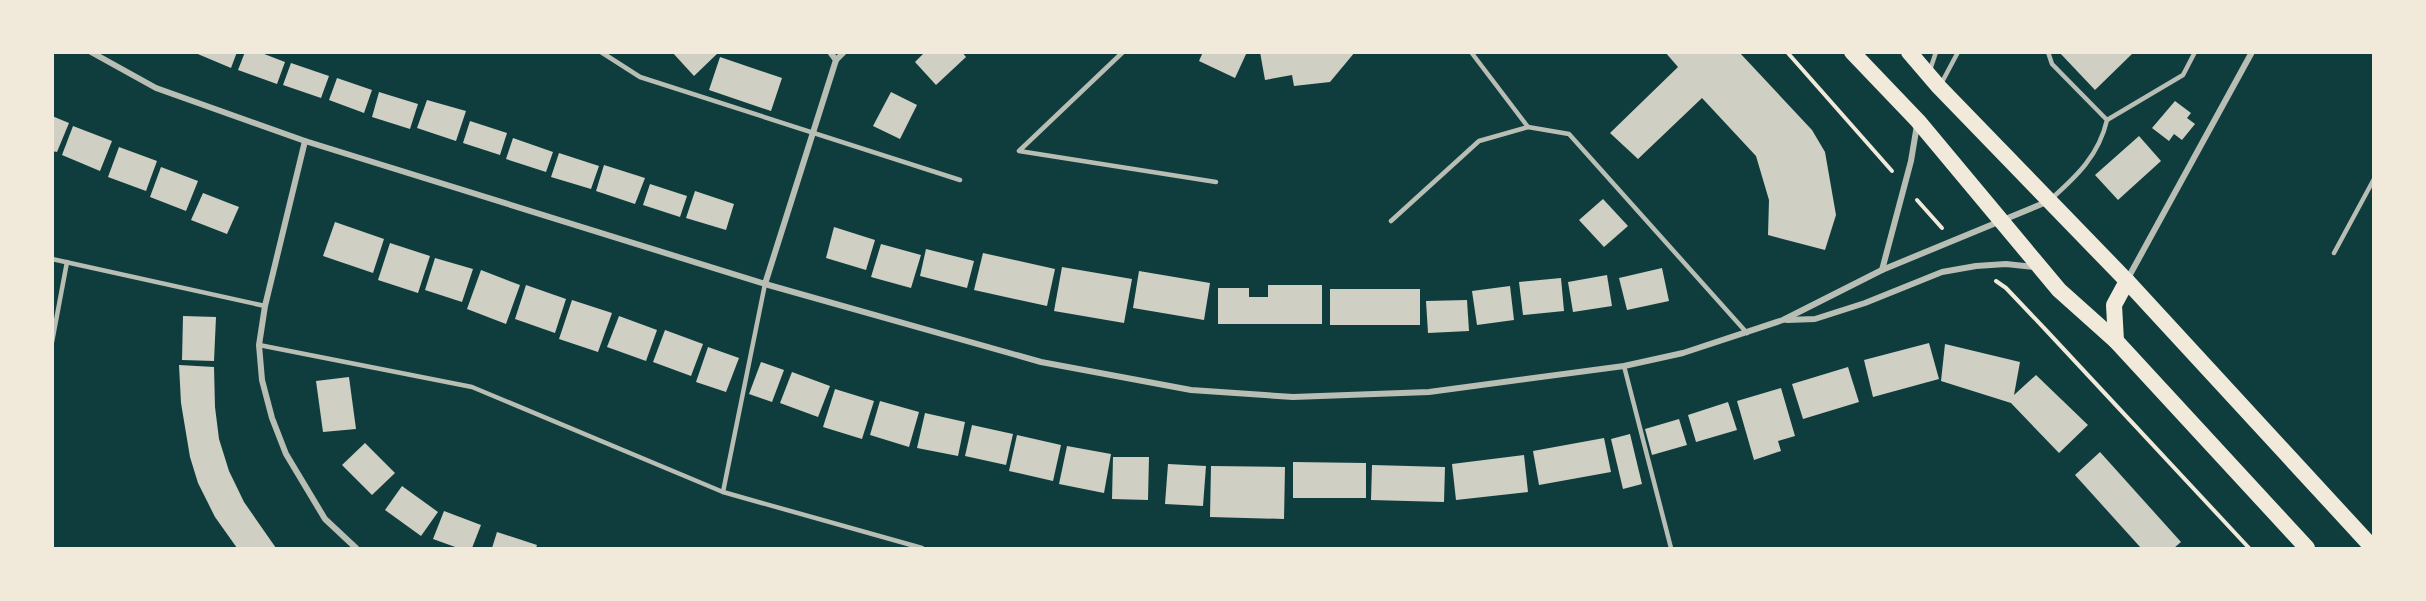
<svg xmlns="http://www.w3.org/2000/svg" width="2426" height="601" font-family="'Fira Sans',sans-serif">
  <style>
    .building { fill: #cfcfc3 }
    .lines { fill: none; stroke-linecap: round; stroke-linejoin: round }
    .path { stroke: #f1e9da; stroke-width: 4 }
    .service { stroke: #b8beb3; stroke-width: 4.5 }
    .minor { stroke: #b8beb3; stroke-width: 6 }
    .trunk { stroke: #f1e9da; stroke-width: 16 }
  </style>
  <rect width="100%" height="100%" fill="#0f3d3e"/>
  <g class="building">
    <polygon points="193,52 237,52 231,68"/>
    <polygon points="245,52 259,52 285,62 277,84 238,70"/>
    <polygon points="672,52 719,52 694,76"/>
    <polygon points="925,52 962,52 966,57 936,85 915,62"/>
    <polygon points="1203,52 1247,52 1235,78 1199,61"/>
    <polygon points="1260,52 1355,52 1330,82 1294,86 1292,75 1265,80"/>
    <polygon points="1665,52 1739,52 1812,130 1825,152 1836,215 1825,250 1768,235 1769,200 1756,156 1702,98 1638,159 1610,133 1678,67"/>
    <polygon points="2059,52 2134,52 2095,90"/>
    <polygon points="720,57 782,78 771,111 709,90"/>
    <polygon points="291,63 329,76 321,98 283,85"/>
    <polygon points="337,78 372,90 364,113 329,100"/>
    <polygon points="379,92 418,104 410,129 372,117"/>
    <polygon points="891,92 917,105 900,139 873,126"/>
    <polygon points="427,100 466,111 456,141 417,128"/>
    <polygon points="2175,101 2191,113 2187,118 2195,124 2182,140 2174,134 2169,141 2152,128"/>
    <polygon points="52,116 69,123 57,152 52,151"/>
    <polygon points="470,121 507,133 500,155 463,143"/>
    <polygon points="73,126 112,141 100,171 62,155"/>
    <polygon points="2139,136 2161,161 2118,200 2095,175"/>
    <polygon points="513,138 553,152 546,172 506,159"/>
    <polygon points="119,147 157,161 146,191 108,177"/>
    <polygon points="559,153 599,166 591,189 551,177"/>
    <polygon points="604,165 645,178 635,204 596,191"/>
    <polygon points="161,167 198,181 186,211 150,197"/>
    <polygon points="650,184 687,196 680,217 643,205"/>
    <polygon points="695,191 734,204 726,230 686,218"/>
    <polygon points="203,193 239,207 227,234 191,220"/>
    <polygon points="1603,199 1628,226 1604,247 1579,220"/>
    <polygon points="335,222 384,239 373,273 323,256"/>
    <polygon points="834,227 875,240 866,270 826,258"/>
    <polygon points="390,243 430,256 418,293 378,280"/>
    <polygon points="881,244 921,255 911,288 871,277"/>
    <polygon points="926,249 974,261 967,288 920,276"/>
    <polygon points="983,253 1055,269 1047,306 974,290"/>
    <polygon points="435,258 473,269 462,302 425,290"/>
    <polygon points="1062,267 1132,279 1124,323 1054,311"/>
    <polygon points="1662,268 1669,301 1627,310 1619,278"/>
    <polygon points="481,270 520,285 506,324 467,309"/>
    <polygon points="1139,271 1210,283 1204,320 1133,308"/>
    <polygon points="1607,275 1612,306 1573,312 1568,282"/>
    <polygon points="1561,278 1564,311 1523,315 1519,282"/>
    <polygon points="526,285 566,299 555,333 515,319"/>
    <polygon points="1268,285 1322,285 1322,324 1218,324 1218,288 1249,288 1249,297 1268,297"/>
    <polygon points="1510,286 1514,320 1477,325 1472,291"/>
    <rect x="1330" y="289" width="90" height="36"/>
    <polygon points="572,300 612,313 598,352 559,339"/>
    <polygon points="1467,300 1469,331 1428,333 1426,301"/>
    <polygon points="183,316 216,317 214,361 182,360"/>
    <polygon points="619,316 657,330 646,361 607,347"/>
    <polygon points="665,330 703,344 691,376 653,362"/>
    <polygon points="1929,343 1939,379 1873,397 1864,360"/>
    <polygon points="1945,344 2020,362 2014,395 2036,375 2088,425 2059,453 2011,403 1941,381"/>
    <polygon points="708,347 739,358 726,392 696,382"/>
    <polygon points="761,362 784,370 772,402 749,394"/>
    <polygon points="179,365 214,367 215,407 219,439 229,471 244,502 276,548 237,548 215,517 198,483 190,457 181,403"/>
    <polygon points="1848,367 1859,402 1803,419 1792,384"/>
    <polygon points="792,372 830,386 818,417 780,403"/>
    <polygon points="349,377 356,429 323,432 316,381"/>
    <polygon points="1781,388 1795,436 1778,441 1781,451 1754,460 1737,401"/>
    <polygon points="835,389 874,401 862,439 823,427"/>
    <polygon points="880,401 919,412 909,447 870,435"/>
    <polygon points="1728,402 1737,430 1696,442 1688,415"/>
    <polygon points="925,413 965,422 958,456 917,448"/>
    <polygon points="1679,419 1687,445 1652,455 1645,429"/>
    <polygon points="972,425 1013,434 1006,465 965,456"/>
    <polygon points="1630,434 1642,484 1623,489 1611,439"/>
    <polygon points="1017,435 1061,445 1053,481 1009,471"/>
    <polygon points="1604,438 1611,472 1539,485 1533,451"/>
    <polygon points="365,443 395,473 372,495 342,465"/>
    <polygon points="1067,446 1111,454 1104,493 1059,484"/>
    <polygon points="2100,452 2181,542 2174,548 2141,548 2075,475"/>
    <polygon points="1524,455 1528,492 1456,500 1452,464"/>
    <polygon points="1113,457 1149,457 1148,500 1112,499"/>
    <polygon points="1293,462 1366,463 1366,498 1293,498"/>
    <polygon points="1168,464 1206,466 1203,506 1165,504"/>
    <polygon points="1372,465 1445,467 1444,502 1371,500"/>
    <polygon points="1211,466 1285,467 1284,519 1210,517"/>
    <polygon points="402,486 438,512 421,536 385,510"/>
    <polygon points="444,511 481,525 472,548 458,548 433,539"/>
    <polygon points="497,532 537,545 536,548 492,548"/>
  </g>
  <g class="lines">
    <g class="path">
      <polyline points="1787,52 1892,171"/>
      <polyline points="1917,200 1942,228"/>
      <polyline points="1996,281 2006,288 2044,328 2249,548"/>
    </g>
    <g class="service">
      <polyline points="601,52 640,77 960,180"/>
      <polyline points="1123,52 1019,151 1216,182"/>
      <polyline points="1471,52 1528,127"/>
      <path d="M2048,52L2052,64L2107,120C2099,155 2077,176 2051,199"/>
      <polyline points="1930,70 1936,52"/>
      <polyline points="1941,84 1958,52"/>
      <polyline points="2107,120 2183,75 2195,52"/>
      <polyline points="1391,221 1479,141 1528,127 1569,134 1747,333"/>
      <polyline points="2334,253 2374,179"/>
      <polyline points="52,259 265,306"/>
      <polyline points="765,284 723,492 922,548"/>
      <polyline points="52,342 67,262"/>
      <polyline points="259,345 472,387 723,492"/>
      <polyline points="1624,366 1671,548"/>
    </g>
    <g class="minor">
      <polyline points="91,52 156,88 305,141 765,284 1041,362 1191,390 1293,397 1429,392 1624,366 1683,353 1783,320 1882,270 2049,201"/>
      <polyline points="830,52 836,60"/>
      <polyline points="305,141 265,306 259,345 262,380 272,418 286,454 325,519 356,548"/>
      <polyline points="1882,270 1911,161 1917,125"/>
      <polyline points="2127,280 2252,52"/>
      <polyline points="765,284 836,60 844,52"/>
      <polyline points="1787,320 1815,319 1865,303 1942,272 1976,266 2006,264 2035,267"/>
    </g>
    <g class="trunk">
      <polyline points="1852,52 1918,121 2059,290 2116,341 2307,548"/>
      <polyline points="1909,52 1939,87 2127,281 2373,548"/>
      <polyline points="2116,341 2114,305 2127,281"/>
    </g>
  </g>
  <rect width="2426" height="601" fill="none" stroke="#f1e9da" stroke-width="108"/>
</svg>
